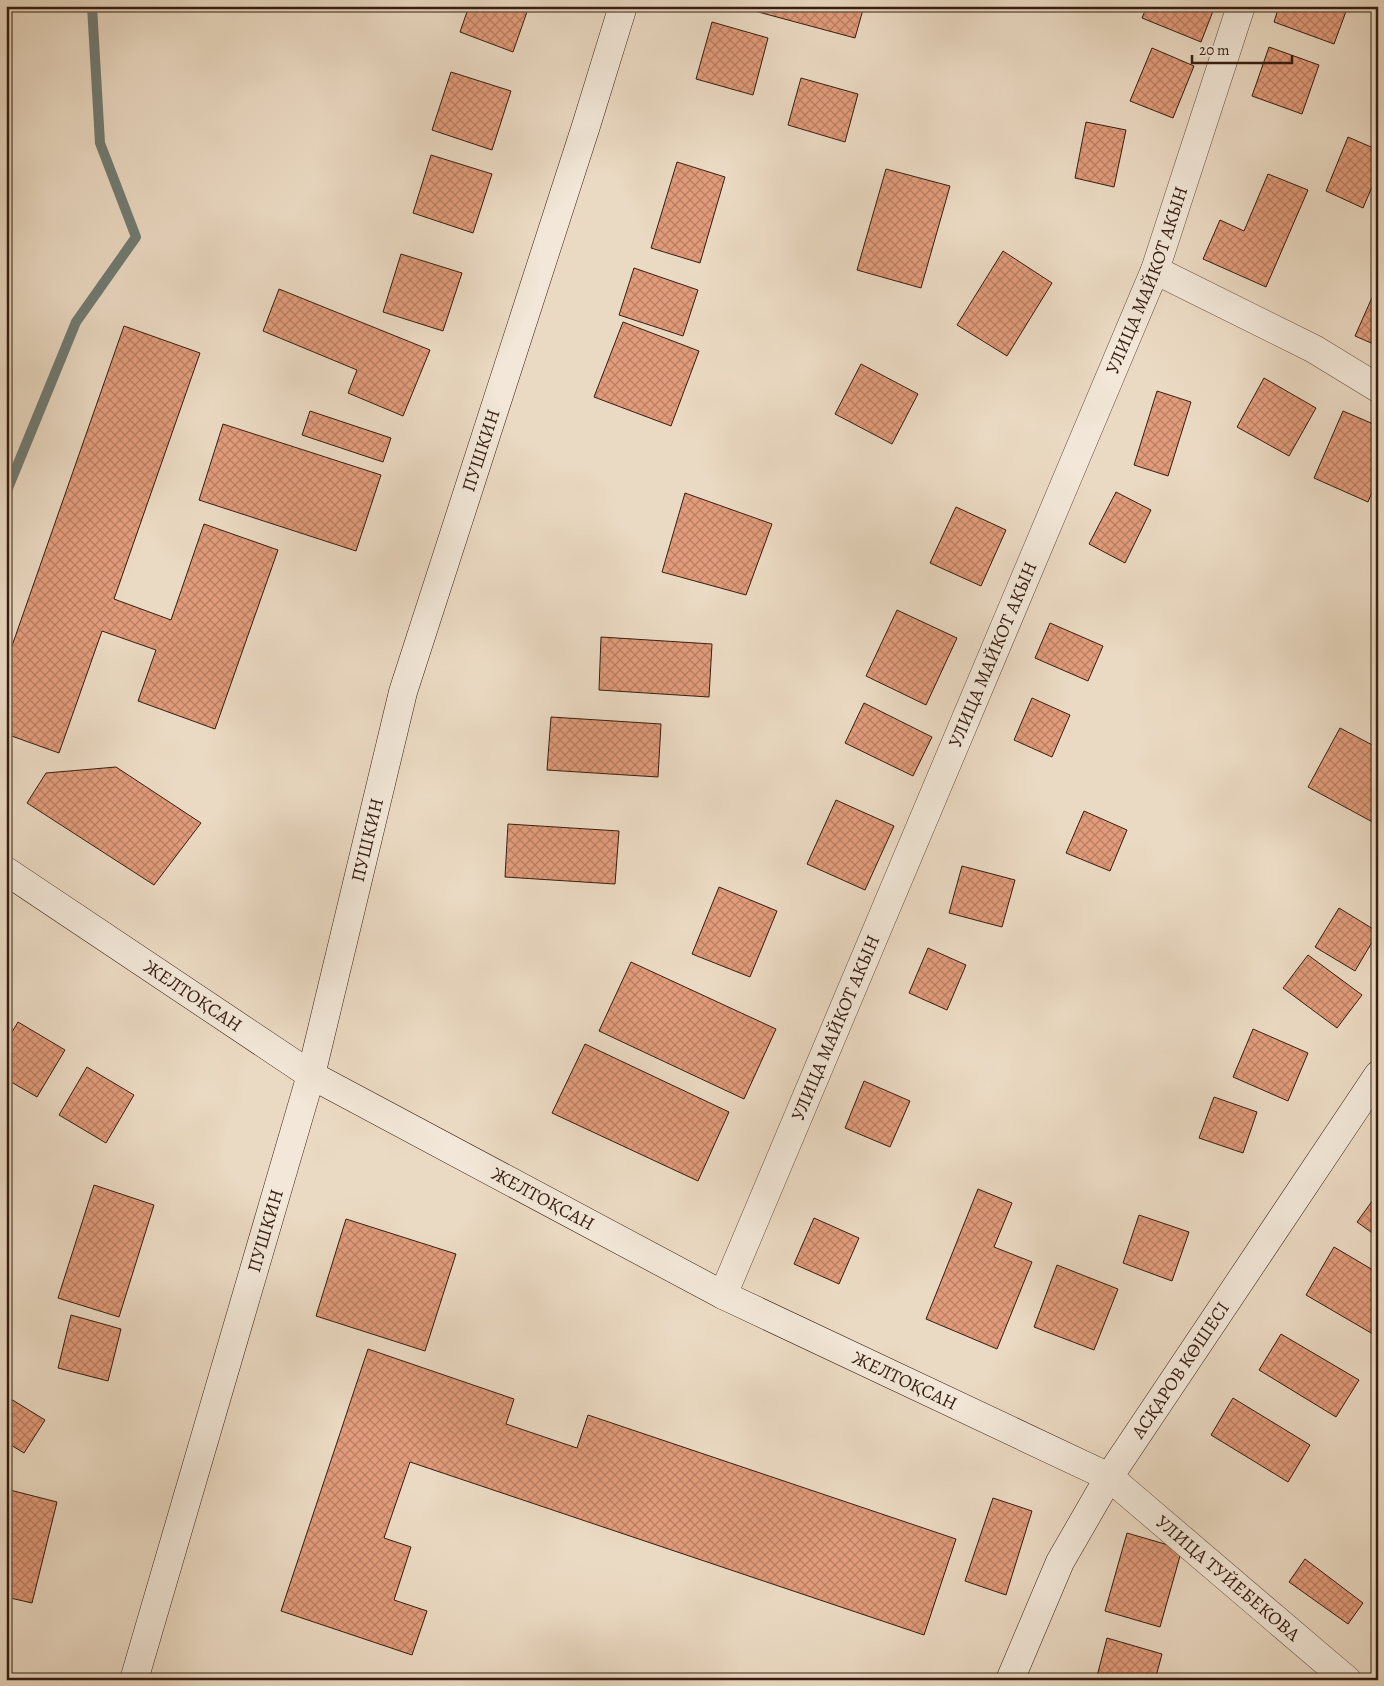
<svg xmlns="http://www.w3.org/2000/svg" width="1384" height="1686" font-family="Alegreya,serif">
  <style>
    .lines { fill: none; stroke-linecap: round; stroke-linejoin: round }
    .stream { stroke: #717c74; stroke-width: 10 }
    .building { fill: url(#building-cross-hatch); stroke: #371e10 }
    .street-casing { stroke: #644d3d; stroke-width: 29 }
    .secondary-casing { stroke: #371e10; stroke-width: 29 }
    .street { stroke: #f2e7d8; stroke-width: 28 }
    .secondary { stroke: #f2e7d8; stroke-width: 28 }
    .labels { text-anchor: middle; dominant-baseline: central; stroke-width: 4; stroke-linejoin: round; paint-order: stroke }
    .street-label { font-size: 19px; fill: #371e10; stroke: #f2e7d8 }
  </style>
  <defs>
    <pattern id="building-cross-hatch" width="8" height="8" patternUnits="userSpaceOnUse" patternTransform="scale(1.25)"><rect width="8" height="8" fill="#e29c7b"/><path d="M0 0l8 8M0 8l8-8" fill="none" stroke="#b87f63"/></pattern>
  </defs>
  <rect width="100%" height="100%" fill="#ebdac3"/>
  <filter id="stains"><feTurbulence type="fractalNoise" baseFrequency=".004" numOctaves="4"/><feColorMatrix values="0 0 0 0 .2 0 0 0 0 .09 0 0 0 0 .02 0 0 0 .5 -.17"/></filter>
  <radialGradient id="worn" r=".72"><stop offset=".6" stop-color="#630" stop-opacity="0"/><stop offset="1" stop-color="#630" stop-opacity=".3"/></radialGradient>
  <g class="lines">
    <polyline class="stream" points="6,493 76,322 136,237 100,143 92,6"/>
  </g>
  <g class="building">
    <polygon points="469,6 529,6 513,52 460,32"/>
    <polygon points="736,6 864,6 855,38"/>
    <polygon points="1147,6 1215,6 1201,42 1142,18"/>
    <polygon points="1279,6 1348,6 1334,44 1274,22"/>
    <polygon points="712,22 768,38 753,95 696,79"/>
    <polygon points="1269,47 1319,65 1302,114 1252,96"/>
    <polygon points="1152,48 1194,66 1173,118 1130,101"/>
    <polygon points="451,72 511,91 492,150 432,130"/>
    <polygon points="801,78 858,94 845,142 788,125"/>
    <polygon points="1086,122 1126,130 1114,187 1075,178"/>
    <polygon points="1348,137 1378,150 1378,173 1363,208 1326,191"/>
    <polygon points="431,155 492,174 473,233 413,213"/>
    <polygon points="677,162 725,177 700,263 651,248"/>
    <polygon points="886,169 950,186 921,288 857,270"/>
    <polygon points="1268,174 1308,190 1266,287 1203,259 1220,220 1244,231"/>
    <polygon points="1003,251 1052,283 1007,356 957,325"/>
    <polygon points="401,254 462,273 443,331 383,312"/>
    <polygon points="634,268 698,290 683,336 619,315"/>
    <polygon points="1378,284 1378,346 1355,336"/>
    <polygon points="279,289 430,350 403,416 348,393 357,370 263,331"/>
    <polygon points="623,322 699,351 671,426 594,397"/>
    <polygon points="124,326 200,353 114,599 171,620 204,524 278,550 215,729 138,701 156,650 102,631 59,753 6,734 6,663"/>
    <polygon points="861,364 918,394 892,444 835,414"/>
    <polygon points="1264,378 1316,408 1289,456 1237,427"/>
    <polygon points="1157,391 1191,402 1168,476 1134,465"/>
    <polygon points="310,411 391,438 383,462 302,435"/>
    <polygon points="1343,411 1378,426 1378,478 1368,502 1314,478"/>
    <polygon points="223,424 381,475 356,551 199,500"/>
    <polygon points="1116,492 1151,510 1125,563 1089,544"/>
    <polygon points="685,493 772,524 746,595 662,572"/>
    <polygon points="956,507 1006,530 981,586 930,563"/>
    <polygon points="897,610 957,638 926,705 866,676"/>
    <polygon points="1050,623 1103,646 1088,681 1035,658"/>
    <polygon points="601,637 712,644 709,697 599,690"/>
    <polygon points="1032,698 1070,715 1052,757 1014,740"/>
    <polygon points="864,703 932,737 913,776 845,743"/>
    <polygon points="551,717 661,724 658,777 547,770"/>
    <polygon points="1340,728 1378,748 1378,825 1308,787"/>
    <polygon points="116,767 201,823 154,885 27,803 46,773"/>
    <polygon points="836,800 894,826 865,890 807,864"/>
    <polygon points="1084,811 1127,830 1110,871 1066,853"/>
    <polygon points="508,824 619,831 615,884 505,877"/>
    <polygon points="962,866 1015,880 1002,927 949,913"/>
    <polygon points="719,887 777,911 750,977 692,954"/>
    <polygon points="1339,908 1378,932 1355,971 1315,947"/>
    <polygon points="928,948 966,965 947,1010 909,993"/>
    <polygon points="1308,955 1362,995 1337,1028 1283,988"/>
    <polygon points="631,962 776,1029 744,1099 599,1031"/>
    <polygon points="18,1022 65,1050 37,1097 6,1079 6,1042"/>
    <polygon points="1253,1029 1308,1053 1288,1101 1233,1077"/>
    <polygon points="585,1044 729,1112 698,1181 552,1113"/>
    <polygon points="87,1067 134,1095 106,1143 59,1115"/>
    <polygon points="864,1081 910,1101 890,1147 845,1128"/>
    <polygon points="1214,1097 1257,1112 1243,1153 1199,1138"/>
    <polygon points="94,1185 154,1205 119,1317 58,1298"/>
    <polygon points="978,1189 1012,1203 994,1247 1032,1262 997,1349 926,1319"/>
    <polygon points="1378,1193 1378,1237 1357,1222"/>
    <polygon points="1139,1215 1189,1232 1172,1281 1123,1263"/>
    <polygon points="814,1218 859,1238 839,1284 794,1264"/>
    <polygon points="346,1219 456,1254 425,1351 316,1316"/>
    <polygon points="1334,1247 1378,1273 1378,1337 1306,1295"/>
    <polygon points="1057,1265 1118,1289 1094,1350 1034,1327"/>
    <polygon points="71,1315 121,1329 108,1381 58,1368"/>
    <polygon points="1281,1334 1359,1380 1336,1417 1259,1370"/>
    <polygon points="368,1349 514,1399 506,1424 577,1448 588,1415 956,1539 924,1635 410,1462 384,1538 411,1547 394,1600 427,1611 412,1655 281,1611"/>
    <polygon points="6,1396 45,1420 24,1453 6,1442"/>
    <polygon points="1233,1398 1310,1445 1288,1482 1211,1435"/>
    <polygon points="6,1489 57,1502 32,1603 6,1597"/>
    <polygon points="993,1498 1032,1511 1006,1595 965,1581"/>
    <polygon points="1127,1533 1182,1549 1160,1627 1105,1611"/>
    <polygon points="1305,1559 1363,1603 1348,1624 1289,1582"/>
    <polygon points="1107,1638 1162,1654 1155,1680 1096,1680"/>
  </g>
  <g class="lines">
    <g class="street-casing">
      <g id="street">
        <polyline points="1155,270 1314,349 1378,388"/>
        <path id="s1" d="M723,1295L1155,270L1241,6"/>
        <path id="s2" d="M1109,1477L1347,1680"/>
      </g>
    </g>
    <g class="secondary-casing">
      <g id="secondary">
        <path id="s3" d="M6,871L311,1075L723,1295L1109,1477"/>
        <path id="s4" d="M134,1680L311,1075L403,692L586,126L623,6"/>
        <path id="s5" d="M1010,1680L1060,1562L1109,1477L1378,1075"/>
      </g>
    </g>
    <use href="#street" class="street"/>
    <use href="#secondary" class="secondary"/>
  </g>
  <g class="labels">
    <g class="street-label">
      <text stroke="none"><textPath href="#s1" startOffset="1100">УЛИЦА МАЙКОТ АКЫН</textPath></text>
      <text stroke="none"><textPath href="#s4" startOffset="1278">ПУШКИН</textPath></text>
      <text stroke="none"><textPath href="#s1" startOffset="695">УЛИЦА МАЙКОТ АКЫН</textPath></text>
      <text stroke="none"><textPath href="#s4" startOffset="872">ПУШКИН</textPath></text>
      <text stroke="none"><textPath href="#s3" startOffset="225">ЖЕЛТОҚСАН</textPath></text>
      <text stroke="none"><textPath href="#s1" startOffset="290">УЛИЦА МАЙКОТ АКЫН</textPath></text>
      <text stroke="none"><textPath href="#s3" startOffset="630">ЖЕЛТОҚСАН</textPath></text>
      <text stroke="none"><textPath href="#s4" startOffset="468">ПУШКИН</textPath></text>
      <text stroke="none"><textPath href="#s5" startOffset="355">АСҚАРОВ КӨШЕСІ</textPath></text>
      <text stroke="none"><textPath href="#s3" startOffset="1035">ЖЕЛТОҚСАН</textPath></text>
      <text stroke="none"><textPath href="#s2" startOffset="156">УЛИЦА ТУЙЕБЕКОВА</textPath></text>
    </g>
  </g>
  <rect width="1384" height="1686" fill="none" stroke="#ebdac3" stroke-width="25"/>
  <rect x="8" y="8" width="1369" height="1671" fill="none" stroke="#371e10" stroke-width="2.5"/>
  <rect x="12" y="12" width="1359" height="1661" fill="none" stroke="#371e10"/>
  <path d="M1192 55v8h100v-8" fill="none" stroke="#371e10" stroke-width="2.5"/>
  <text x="1199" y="55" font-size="15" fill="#371e10" stroke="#f2e7d8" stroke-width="4" paint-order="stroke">20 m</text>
  <rect width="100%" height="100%" filter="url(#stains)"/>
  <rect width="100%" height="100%" fill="url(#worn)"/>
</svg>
